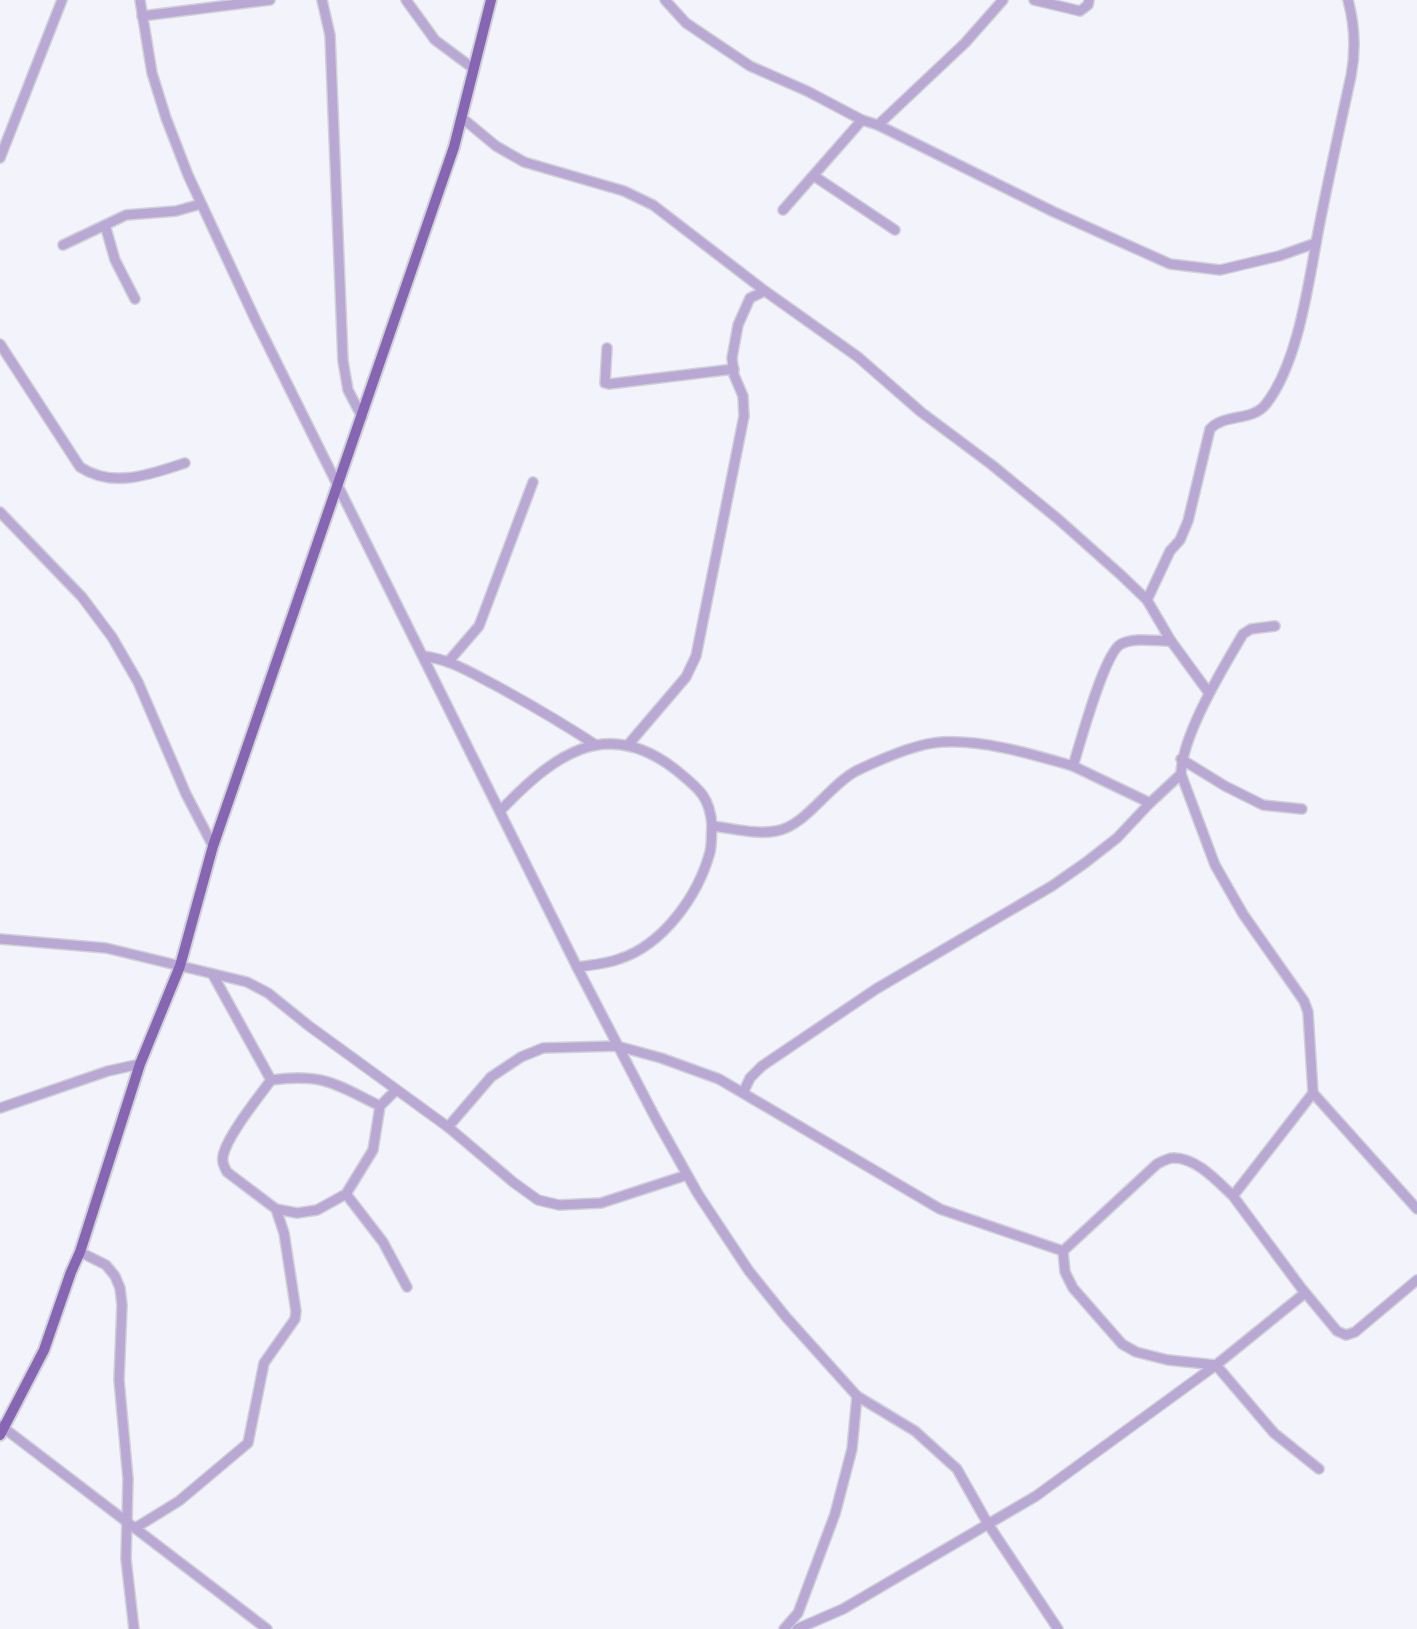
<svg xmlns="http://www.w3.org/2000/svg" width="1417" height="1629" font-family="Figtree,sans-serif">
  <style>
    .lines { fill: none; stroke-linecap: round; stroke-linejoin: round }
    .minor-casing { stroke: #d0d1d8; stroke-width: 12 }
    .major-casing { stroke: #d0d1d8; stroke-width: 14 }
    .minor { stroke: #b8a8d3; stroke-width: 9 }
    .major { stroke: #8666b3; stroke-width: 10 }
  </style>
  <rect width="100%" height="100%" fill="#f3f4fb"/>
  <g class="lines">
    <g class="minor-casing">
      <g id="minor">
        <polyline points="140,0 152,73 166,118 188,175 256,321 577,967 656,1119 698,1194 749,1271 786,1317 857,1396 852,1449 835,1514 798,1613 784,1629"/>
        <polyline points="322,0 330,35 343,361 348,390 362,417"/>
        <polyline points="406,0 435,40 474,69"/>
        <polyline points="665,0 686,23 750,66 807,91 862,120 878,125 1054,212 1170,264 1220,270 1279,256 1316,243"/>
        <polyline points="1034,0 1080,11 1088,5 1089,0"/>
        <polyline points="142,16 270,0"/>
        <polyline points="461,117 496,146 524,162 624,191 653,205 765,291 858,357 921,412 992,465 1058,519 1121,575 1147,600 1171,641 1209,693"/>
        <polyline points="878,125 965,43 1003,0"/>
        <polyline points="0,158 62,0"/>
        <polyline points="814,176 895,230"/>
        <polyline points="783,210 862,120"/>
        <polyline points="105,225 115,260 135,299"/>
        <polyline points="63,245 126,215 176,211 201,204"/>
        <path d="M0,344L80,467C113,489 151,474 185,463"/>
        <polyline points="607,348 605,383 609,384 734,369"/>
        <polyline points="0,512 82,597 112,637 138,682 186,794 213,846"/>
        <path d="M1147,600L1170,551L1180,540L1188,521L1210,429C1225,413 1252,422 1266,404C1299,362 1309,279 1319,227C1329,176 1340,126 1351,76C1356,50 1355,26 1348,0"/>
        <path d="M1171,641C1156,641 1134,637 1121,644C1104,653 1080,744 1073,766L1150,803L1181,774"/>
        <path d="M423,656C449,659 470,672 493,684C528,703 562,723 596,745"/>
        <polyline points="448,662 479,626 533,482"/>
        <polyline points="628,745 686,677 696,656 744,416 743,396 734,375 732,358 738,325 750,298 765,291"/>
        <polyline points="1181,759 1225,786 1263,805 1302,809"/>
        <path d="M500,811C552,757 605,714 676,770C698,788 710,796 712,826"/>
        <polyline points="0,939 106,948 247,982 268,993 309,1026 448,1127 513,1182 538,1200 559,1205 601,1203 687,1175"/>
        <path d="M577,967C590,965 606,964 619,959C663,945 698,896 710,852C712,844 711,834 712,826C732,828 755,835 776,831C806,826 828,786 856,771C879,760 917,743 942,742C986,740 1031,754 1073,766"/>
        <path d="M271,1080C324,1073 335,1084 380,1106"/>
        <polyline points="743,1093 750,1078 762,1066 876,989 1052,886 1085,863 1117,838 1150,803"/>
        <polyline points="1313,1093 1417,1209"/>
        <polyline points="0,1108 108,1071 140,1064"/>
        <polyline points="448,1127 491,1077 521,1057 543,1048 617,1046 661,1058 719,1079 940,1209 1063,1251"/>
        <polyline points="346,1194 383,1242 407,1287"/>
        <path d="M1233,1196L1305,1293L1216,1365L1168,1360L1136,1352L1122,1344L1073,1288L1065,1272L1063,1251L1157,1164C1161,1162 1168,1158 1173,1158C1196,1157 1218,1182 1233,1196L1313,1093L1308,1012L1304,1001L1243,914L1215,865L1181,774C1182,735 1223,668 1243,634L1251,629L1275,626"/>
        <polyline points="276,1209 297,1213 317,1210 346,1194 373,1150 380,1106 396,1090"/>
        <polyline points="80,1252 106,1265 115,1276 120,1288 122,1305 119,1380 128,1479 126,1559 134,1629"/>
        <polyline points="1303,1290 1337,1331 1346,1335 1355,1332 1417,1280"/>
        <polyline points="857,1396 915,1431 957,1469 988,1524 1058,1629"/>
        <polyline points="0,1425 267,1629"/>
        <path d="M135,1528L179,1501L248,1443L264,1363L295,1319L296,1311L284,1233L276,1209L227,1172C224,1166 222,1163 223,1156C227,1136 258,1098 271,1080L213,975"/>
        <polyline points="797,1629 843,1609 1036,1496 1216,1365 1274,1433 1319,1469"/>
      </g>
    </g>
    <g class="major-casing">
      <polyline id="major" points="0,1435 44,1350 71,1272 80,1252 140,1064 180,966 213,846 454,147 491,0"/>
    </g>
    <use href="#minor" class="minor"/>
    <use href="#major" class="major"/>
  </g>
</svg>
